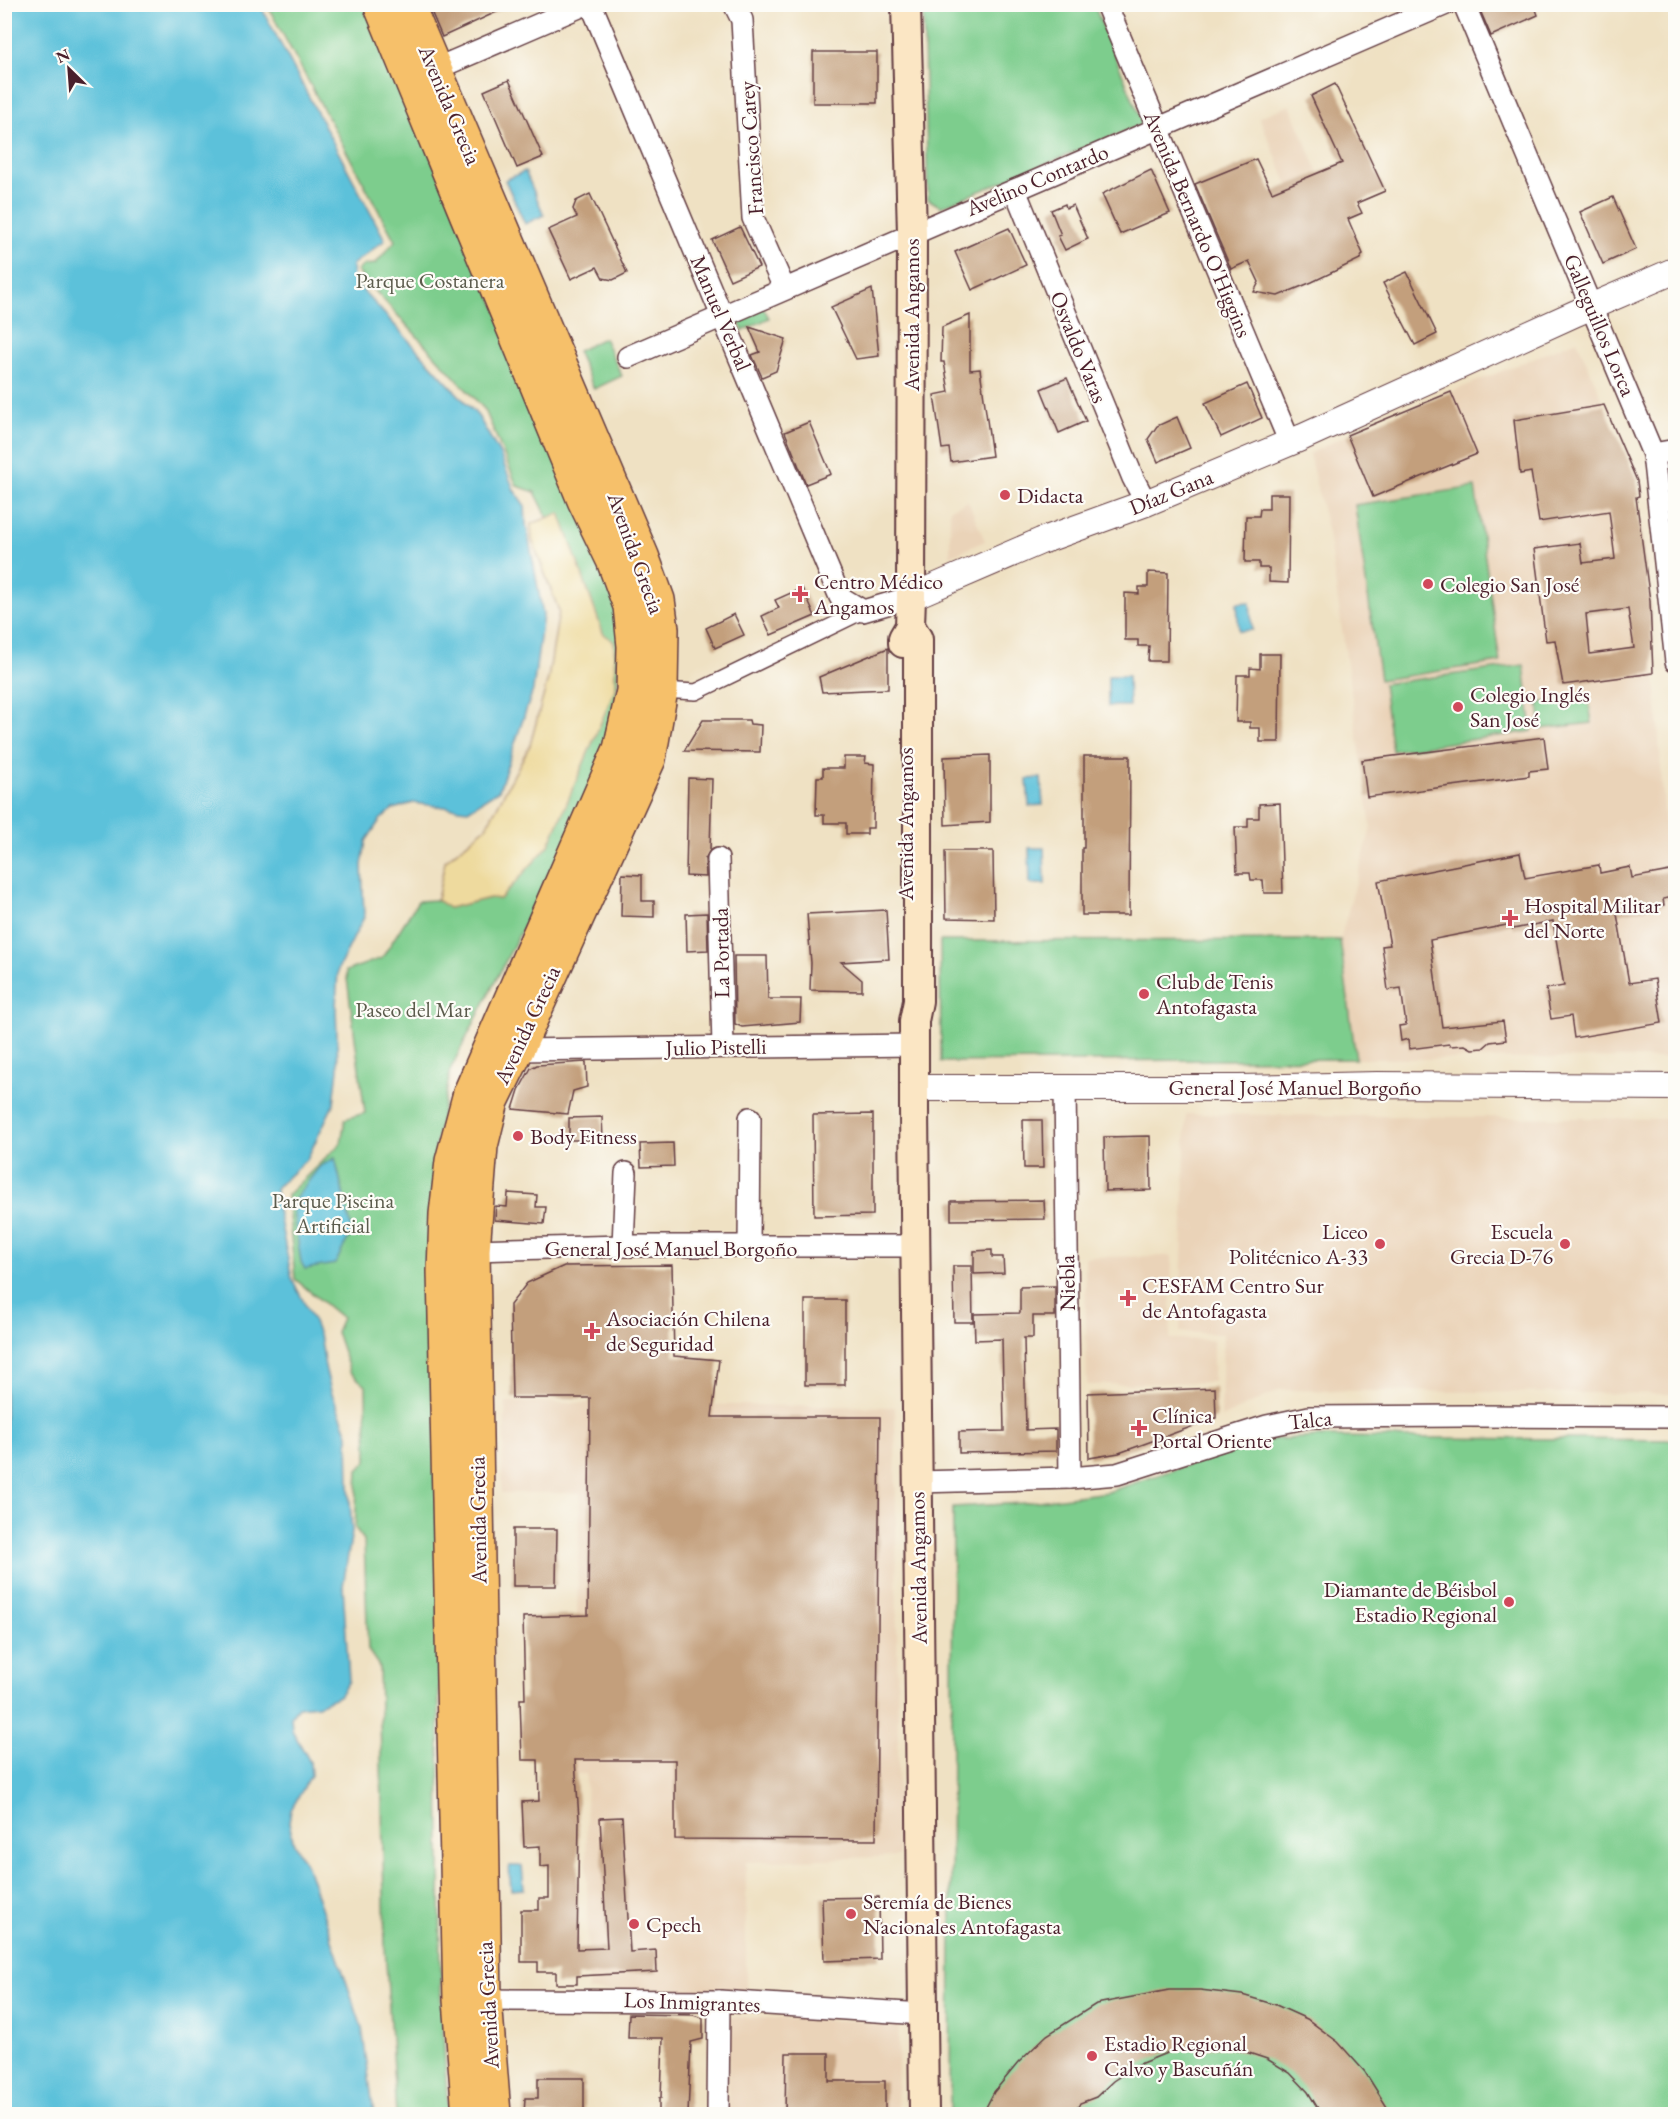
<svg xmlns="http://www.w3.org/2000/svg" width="1680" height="2119" font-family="'EB Garamond',serif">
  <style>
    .built { fill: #ead3b8 }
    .green { fill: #7dcd8d; stroke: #64765c; stroke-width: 1.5 }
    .sand { fill: #eeda9e; stroke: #9c7c64; stroke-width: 1.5 }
    .water { fill: #5cc1da; stroke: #537082; stroke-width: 1.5 }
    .building { fill: #c39f7b; fill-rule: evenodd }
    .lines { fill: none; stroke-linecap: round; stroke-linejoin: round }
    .pedestrian-casing { stroke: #633c42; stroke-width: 18 }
    .minor-casing { stroke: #633c42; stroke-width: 24 }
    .tertiary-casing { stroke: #633c42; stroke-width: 28 }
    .secondary-casing { stroke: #633c42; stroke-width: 32 }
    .trunk-casing { stroke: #633c42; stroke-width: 36 }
    .pedestrian { stroke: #fff; stroke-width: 15 }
    .minor { stroke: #fff; stroke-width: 21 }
    .tertiary { stroke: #fff; stroke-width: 26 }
    .secondary { stroke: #fbe6c4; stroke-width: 28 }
    .trunk { stroke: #f6c06b; stroke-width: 33 }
    .poi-dot { fill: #d1495b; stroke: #fdfcf7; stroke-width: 2 }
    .labels { text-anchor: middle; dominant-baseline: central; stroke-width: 4.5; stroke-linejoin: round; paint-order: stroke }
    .street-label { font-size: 22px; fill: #4a1f2b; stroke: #fdfcf7 }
    .park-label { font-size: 22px; fill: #5c5c4d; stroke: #fdfcf7 }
    .poi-label { font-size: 22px; fill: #4a1f2b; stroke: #fdfcf7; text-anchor: start }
  </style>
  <rect width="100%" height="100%" fill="#fdfcf7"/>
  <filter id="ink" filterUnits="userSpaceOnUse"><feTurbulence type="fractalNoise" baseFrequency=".0167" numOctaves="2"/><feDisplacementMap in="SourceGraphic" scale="12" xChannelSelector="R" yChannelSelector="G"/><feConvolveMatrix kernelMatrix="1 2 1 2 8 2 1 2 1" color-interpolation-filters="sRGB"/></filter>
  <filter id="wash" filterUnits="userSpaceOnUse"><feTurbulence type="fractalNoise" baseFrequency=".008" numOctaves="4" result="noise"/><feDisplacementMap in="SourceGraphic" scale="24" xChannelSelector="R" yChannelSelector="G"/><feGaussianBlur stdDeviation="1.35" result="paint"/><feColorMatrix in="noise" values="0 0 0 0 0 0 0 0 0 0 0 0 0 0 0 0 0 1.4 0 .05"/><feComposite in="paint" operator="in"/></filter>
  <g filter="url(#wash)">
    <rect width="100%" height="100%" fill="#efe1c3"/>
    <g class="built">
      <polygon points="1290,105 1318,172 1288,185 1259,117"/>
      <polygon points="1577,340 1637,481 1639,496 1636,497 1650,601 1661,769 1675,944 1675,1058 1356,1059 1340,940 1371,828 1328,533 1309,454 1347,435"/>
      <polygon points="968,501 985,541 950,556 950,509"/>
      <polygon points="1186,1114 1675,1119 1675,1394 1280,1390 1221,1418 1223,1334 1180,1332"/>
      <polygon points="1172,1256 1170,1339 1213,1340 1213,1382 1087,1385 1085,1257"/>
      <polygon points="506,1402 895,1407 899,1856 746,1862 746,1994 588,1991 586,1774 573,1774 580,1493 501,1493"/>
      <polygon points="729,2017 899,2022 897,2114 728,2114"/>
    </g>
    <g class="green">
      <polygon points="267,5 365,5 622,599 614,749 451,1068 435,1150 441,1997 448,2114 396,2114 385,1947 379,1666 368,1650 364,1540 355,1528 358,1470 367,1461 366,1386 350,1372 336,1332 342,1318 295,1279 287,1195 341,1143 345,1119 365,1113 346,971 382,958 418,901 437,900 449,908 490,898 500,899 549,845 615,689 603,633 560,514 548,518 535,492 517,486 485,410 357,271 364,265 375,264 395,241"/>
      <polygon points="923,5 1094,5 1143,124 941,207 928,199"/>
      <polygon points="763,307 769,318 743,331 737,318"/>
      <polygon points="604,338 622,376 594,389 577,351"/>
      <polygon points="1475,487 1500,662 1380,680 1355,505"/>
      <polygon points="1524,665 1532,731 1392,751 1383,684"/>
      <polygon points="1588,697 1592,723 1541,729 1538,703"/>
      <polygon points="1340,940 1356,1059 941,1062 940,941"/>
      <polygon points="1320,1437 1675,1440 1675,2114 950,2114 953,1507 1023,1503 1108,1492 1261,1440"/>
    </g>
    <polygon class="sand" points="560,513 603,633 614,642 615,689 549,845 500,899 490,898 449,908 437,900 445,861 486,827 530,745 548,679 559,611 532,540 531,524"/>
    <g class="water">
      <polygon points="5,4 260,5 385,240 352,265 353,277 357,284 478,416 500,454 514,490 525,506 526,524 543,615 533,690 499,790 468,810 413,803 393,809 380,820 366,841 362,865 364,917 338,969 336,1007 338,1069 334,1103 307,1159 276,1188 277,1205 292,1279 313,1320 321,1340 325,1367 331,1391 348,1434 349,1487 352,1531 343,1586 349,1681 339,1696 318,1705 298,1707 291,1716 292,1730 310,1762 311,1775 291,1810 289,1823 294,1844 307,1866 362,2028 374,2114 5,2114"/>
      <polygon points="525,171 544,215 525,224 505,180"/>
      <polygon points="1250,602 1252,630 1239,631 1237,603"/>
      <polygon points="1108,676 1128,676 1129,706 1108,706"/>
      <polygon points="1041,778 1043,805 1029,806 1027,779"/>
      <polygon points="1029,848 1044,848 1045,884 1030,884"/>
      <polygon points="335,1158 352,1231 335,1264 305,1269 301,1262 292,1203 319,1167"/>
      <polygon points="509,1866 522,1866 524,1889 511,1890"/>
    </g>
    <g id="blocks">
      <g class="building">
        <polygon points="428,4 514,4 442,37"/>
        <polygon points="1494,4 1534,4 1538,15 1491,36 1480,10"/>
        <rect x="813" y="52" width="64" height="51"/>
        <polygon points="509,80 543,157 517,168 484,91"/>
        <polygon points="1335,84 1385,191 1357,203 1362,213 1348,219 1363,254 1360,259 1312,282 1278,296 1254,292 1259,282 1249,261 1231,269 1195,184 1256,159 1272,192 1342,163 1311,96"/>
        <polygon points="1151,170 1170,213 1120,234 1102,194"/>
        <polygon points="590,194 627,273 613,280 603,278 597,267 571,279 548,230 577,217 573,209 576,201"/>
        <polygon points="1613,197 1636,249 1603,264 1580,212"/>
        <polygon points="1065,204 1066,208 1073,205 1088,239 1065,250 1058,236 1061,235 1051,210"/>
        <polygon points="740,227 759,267 730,280 712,240"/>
        <polygon points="1009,228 1026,265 972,290 955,252"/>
        <polygon points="1407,272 1437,334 1415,345 1383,283"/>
        <polygon points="872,289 879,356 856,359 831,307"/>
        <polygon points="970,315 970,370 980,369 992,456 951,462 949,448 942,449 934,395 949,392 944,362 941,362 942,327"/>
        <polygon points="749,327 786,339 776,371 762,377 752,355 760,352"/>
        <polygon points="1067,378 1086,421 1059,433 1041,389"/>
        <polygon points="1247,384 1262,418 1221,437 1205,403"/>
        <polygon points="1451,392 1477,454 1373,497 1347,435"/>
        <path d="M1604,405L1637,481L1639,496L1636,497L1650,601L1653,673L1563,685L1555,640L1546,641L1534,549L1580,543L1583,563L1615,559L1609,511L1539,522L1531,472L1520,474L1514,420ZM1628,609L1634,648L1590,654L1586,614Z"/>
        <polygon points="1177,417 1190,448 1158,462 1148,439 1157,426"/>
        <polygon points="809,422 831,474 806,484 785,432"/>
        <polygon points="1269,494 1289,494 1288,583 1269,582 1269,568 1259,568 1259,562 1245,562 1246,516 1259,516 1260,509 1269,509"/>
        <polygon points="1148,572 1168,573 1167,661 1148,661 1149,646 1138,646 1138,640 1125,640 1125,593 1139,594 1139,587 1148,587"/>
        <polygon points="802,588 815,616 771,635 762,616 779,608 775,600"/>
        <polygon points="734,614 744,635 715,648 706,628"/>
        <polygon points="888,648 888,689 822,692 819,677"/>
        <polygon points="1260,654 1280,654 1279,742 1260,742 1260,728 1250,728 1250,722 1236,722 1237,675 1250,675 1250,668 1260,669"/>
        <polygon points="703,720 749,720 750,724 761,725 760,752 684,751"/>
        <polygon points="1544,737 1548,769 1529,771 1529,776 1367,797 1362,760"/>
        <polygon points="990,755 990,822 945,825 944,757"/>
        <polygon points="1084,756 1130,756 1129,915 1082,915 1082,848 1084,848"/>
        <polygon points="844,757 866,757 865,763 874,764 873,828 867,828 867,834 846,834 846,823 824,823 824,815 816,815 817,777 823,777 823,768 844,768"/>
        <polygon points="688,778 712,779 710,850 705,859 706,877 686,876"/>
        <polygon points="1280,803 1283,893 1264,893 1263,880 1251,880 1250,873 1237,873 1235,827 1248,827 1248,818 1259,818 1259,804"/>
        <polygon points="945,851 993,851 994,919 946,918"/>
        <polygon points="1520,853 1525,878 1599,865 1600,873 1630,867 1632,878 1670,871 1672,897 1663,899 1664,905 1617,914 1629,983 1655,979 1662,1023 1574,1038 1571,1016 1551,1019 1546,989 1564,986 1553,921 1513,929 1512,924 1430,940 1442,1027 1503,1021 1506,1040 1490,1042 1483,1048 1472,1049 1465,1045 1450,1046 1449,1044 1409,1049 1408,1039 1401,1041 1399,1026 1406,1025 1401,988 1388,990 1382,946 1390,945 1378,881"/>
        <polygon points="622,874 642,875 642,901 654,901 654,917 621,916"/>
        <polygon points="886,910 889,959 841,962 862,980 862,991 810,990 811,963 807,914"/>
        <polygon points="707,913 708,950 687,951 686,914"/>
        <polygon points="734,956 767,956 768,999 801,999 800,1022 742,1027 735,1024"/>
        <polygon points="586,1062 587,1087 573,1091 568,1114 513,1109 519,1090 531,1068 537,1065"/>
        <polygon points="873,1114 873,1215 814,1216 813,1115"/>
        <polygon points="602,1117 603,1140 569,1140 569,1118"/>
        <polygon points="1023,1120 1042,1120 1043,1168 1024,1168"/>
        <polygon points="1150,1136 1151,1190 1105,1191 1104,1137"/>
        <polygon points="673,1143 674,1166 641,1167 640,1144"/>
        <polygon points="508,1193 537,1195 536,1207 546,1207 544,1224 495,1220 496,1206 507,1207"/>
        <polygon points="1044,1200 1045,1219 951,1220 951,1201"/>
        <polygon points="992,1250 992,1257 1003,1257 1004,1273 974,1274 974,1251"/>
        <polygon points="672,1265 674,1356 719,1360 712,1417 880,1417 876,1840 675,1839 675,1760 575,1760 579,1819 577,1949 607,1948 600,1818 622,1817 630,1952 656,1950 657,1972 577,1976 577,1984 556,1984 556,1972 538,1972 538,1962 521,1962 521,1910 539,1910 539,1898 549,1898 549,1866 540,1867 540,1846 524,1847 522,1802 539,1801 538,1760 522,1760 520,1699 525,1699 523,1617 588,1615 590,1398 512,1398 510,1305 527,1283 564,1266"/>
        <polygon points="953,1266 972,1266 973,1322 954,1322"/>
        <polygon points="1055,1286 1055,1316 1033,1316 1033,1338 1024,1338 1026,1430 1056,1429 1056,1451 959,1453 959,1432 1004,1431 1002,1339 975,1340 974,1314 1020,1313 1020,1287"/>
        <rect x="805" y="1300" width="40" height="85"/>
        <polygon points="1215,1388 1216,1418 1119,1453 1089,1458 1088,1393"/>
        <polygon points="513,1529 557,1529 556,1586 513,1586"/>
        <polygon points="879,1897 880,1959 824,1961 822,1898"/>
        <polygon points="1169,1990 1200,1990 1242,1995 1276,2005 1307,2019 1338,2042 1365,2072 1392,2115 1322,2115 1308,2092 1290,2073 1267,2059 1243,2051 1217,2047 1169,2052 1137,2065 1113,2081 1096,2097 1080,2103 1074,2115 982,2115 994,2092 1018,2063 1047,2035 1096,2004"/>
        <polygon points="629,2014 693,2015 703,2018 703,2039 691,2042 688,2115 659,2115 659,2098 661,2098 663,2038 628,2038"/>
        <polygon points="786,2053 829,2053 829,2081 885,2081 885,2115 785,2115"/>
        <polygon points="538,2078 584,2078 584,2115 524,2115 525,2098 538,2098"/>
      </g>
    </g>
  </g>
  <g filter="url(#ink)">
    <use href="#blocks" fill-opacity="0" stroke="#633c42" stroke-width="1.5"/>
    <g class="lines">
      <g class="pedestrian-casing">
        <polyline id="pedestrian" points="661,690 696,692 863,611"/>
      </g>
      <g class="minor-casing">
        <g id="minor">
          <polyline points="591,4 840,597 863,611 911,597"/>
          <polyline points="734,4 742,20 753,218 784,288"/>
          <polyline points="1106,4 1290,443"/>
          <polyline points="1464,4 1653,454 1676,662"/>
          <polyline points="424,74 586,4"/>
          <polyline points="1015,190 1133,478 1146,503"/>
          <polyline points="628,357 1446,4"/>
          <polyline points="1653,454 1676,450"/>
          <polyline points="718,859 723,1047"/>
          <polyline points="517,1050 915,1045"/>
          <polyline points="1065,1088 1070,1478"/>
          <polyline points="462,1245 473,1250 623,1246 916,1246"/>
          <polyline points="623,1246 626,1173"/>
          <polyline points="749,1248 750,1118"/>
          <polyline points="917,1482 1070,1478 1117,1474 1267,1426 1309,1417 1465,1416 1676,1417"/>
          <polyline points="473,2000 719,2001 923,2014"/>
          <polyline points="718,2114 719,2001"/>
        </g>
      </g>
      <g class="tertiary-casing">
        <g id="tertiary">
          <polyline points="911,597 1041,541 1146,503 1303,437 1574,314 1676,270"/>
          <polyline points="915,1088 1239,1088 1377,1085 1676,1087"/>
        </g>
      </g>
      <g class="secondary-casing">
        <g id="secondary">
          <polyline points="910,626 918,639 918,1001 914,1021 914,1109 924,2114"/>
          <polyline points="903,643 903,638 910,626 911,597 912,234 906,4"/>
        </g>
      </g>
      <g class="trunk-casing">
        <g id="trunk">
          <polyline points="380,4 584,500 613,560 630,606 634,646 633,691 620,749 470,1093 452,1161 446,1214 444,1271 460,2000 469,2114"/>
          <polyline points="407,4 642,556 658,600 662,629 661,690 649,759 517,1050 492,1101 481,1146 473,1250 485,1999 494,2114"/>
        </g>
      </g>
      <use href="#pedestrian" class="pedestrian"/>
      <use href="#minor" class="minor"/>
      <use href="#tertiary" class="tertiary"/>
      <use href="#secondary" class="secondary"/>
      <use href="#trunk" class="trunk"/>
    </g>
  </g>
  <g class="poi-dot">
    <circle cx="1005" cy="495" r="6"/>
    <circle cx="1428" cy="584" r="6"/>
    <path d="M797 585h6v6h6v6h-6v6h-6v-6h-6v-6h6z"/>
    <circle cx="1458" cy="707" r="6"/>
    <path d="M1507 909h6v6h6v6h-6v6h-6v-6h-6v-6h6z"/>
    <circle cx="1144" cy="994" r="6"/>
    <circle cx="518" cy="1136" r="6"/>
    <circle cx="1380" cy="1244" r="6"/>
    <circle cx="1565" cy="1244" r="6"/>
    <path d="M1125 1289h6v6h6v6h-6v6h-6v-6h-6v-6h6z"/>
    <path d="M589 1322h6v6h6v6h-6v6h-6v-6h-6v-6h6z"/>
    <path d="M1136 1419h6v6h6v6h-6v6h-6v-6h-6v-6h6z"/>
    <circle cx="1509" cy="1602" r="6"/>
    <circle cx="851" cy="1914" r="6"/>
    <circle cx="634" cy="1924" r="6"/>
    <circle cx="1092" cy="2056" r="6"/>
  </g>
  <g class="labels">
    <g class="street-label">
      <text transform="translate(450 105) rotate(67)">Avenida Grecia</text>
      <text transform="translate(751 148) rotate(-94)">Francisco Carey</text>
      <text transform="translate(1037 180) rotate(-23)">Avelino Contardo</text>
      <text transform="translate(1198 224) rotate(67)">Avenida Bernardo O'Higgins</text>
      <text transform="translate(721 313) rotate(67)">Manuel Verbal</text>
      <text transform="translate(911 315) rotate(-90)">Avenida Angamos</text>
      <text transform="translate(1600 325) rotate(67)">Galleguillos Lorca</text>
      <text transform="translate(1079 347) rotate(68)">Osvaldo Varas</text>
      <text transform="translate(1171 492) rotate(-22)">Díaz Gana</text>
      <text transform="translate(636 553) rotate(70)">Avenida Grecia</text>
      <text transform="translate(905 824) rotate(-90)">Avenida Angamos</text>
      <text transform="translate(721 953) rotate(-91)">La Portada</text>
      <text transform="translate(527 1025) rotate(-65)">Avenida Grecia</text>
      <text transform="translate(716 1047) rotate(-1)">Julio Pistelli</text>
      <text x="1295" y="1087">General José Manuel Borgoño</text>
      <text x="671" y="1248">General José Manuel Borgoño</text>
      <text transform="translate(1067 1283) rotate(-91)">Niebla</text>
      <text transform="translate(1310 1420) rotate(-6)">Talca</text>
      <text transform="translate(478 1520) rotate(-91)">Avenida Grecia</text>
      <text transform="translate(918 1568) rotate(-91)">Avenida Angamos</text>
      <text transform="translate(692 2002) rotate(2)">Los Inmigrantes</text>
      <text transform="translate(488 2005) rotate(-93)">Avenida Grecia</text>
    </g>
    <g class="park-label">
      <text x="430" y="280">Parque Costanera</text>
      <text x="413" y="1009">Paseo del Mar</text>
      <text x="333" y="1200">Parque Piscina<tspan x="333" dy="25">Artificial</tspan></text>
    </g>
    <g class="poi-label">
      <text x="1017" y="495">Didacta</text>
      <text x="814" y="581">Centro Médico<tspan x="814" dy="25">Angamos</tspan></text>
      <text x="1440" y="584">Colegio San José</text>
      <text x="1470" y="694">Colegio Inglés<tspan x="1470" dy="25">San José</tspan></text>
      <text x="1524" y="905">Hospital Militar<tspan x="1524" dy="25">del Norte</tspan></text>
      <text x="1156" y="981">Club de Tenis<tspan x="1156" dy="25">Antofagasta</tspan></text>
      <text x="530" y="1136">Body Fitness</text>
      <text x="1368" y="1231" text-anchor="end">Liceo<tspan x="1368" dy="25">Politécnico A-33</tspan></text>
      <text x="1553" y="1231" text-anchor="end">Escuela<tspan x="1553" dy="25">Grecia D-76</tspan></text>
      <text x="1142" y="1285">CESFAM Centro Sur<tspan x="1142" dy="25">de Antofagasta</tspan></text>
      <text x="606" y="1318">Asociación Chilena<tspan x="606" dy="25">de Seguridad</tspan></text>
      <text x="1152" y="1415">Clínica<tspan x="1152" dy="25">Portal Oriente</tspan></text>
      <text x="1497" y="1589" text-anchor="end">Diamante de Béisbol<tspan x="1497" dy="25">Estadio Regional</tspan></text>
      <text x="863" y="1901">Seremía de Bienes<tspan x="863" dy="25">Nacionales Antofagasta</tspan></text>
      <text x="646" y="1924">Cpech</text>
      <text x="1104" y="2043">Estadio Regional<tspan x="1104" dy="25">Calvo y Bascuñán</tspan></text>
    </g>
  </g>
  <rect width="1680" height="2119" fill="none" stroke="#fdfcf7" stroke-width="24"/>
  <g transform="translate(69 69) rotate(335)" stroke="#fdfcf7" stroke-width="4.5" paint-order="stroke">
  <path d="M0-4.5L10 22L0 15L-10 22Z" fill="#4a1f2b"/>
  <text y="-9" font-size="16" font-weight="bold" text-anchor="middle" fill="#4a1f2b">N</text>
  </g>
</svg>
